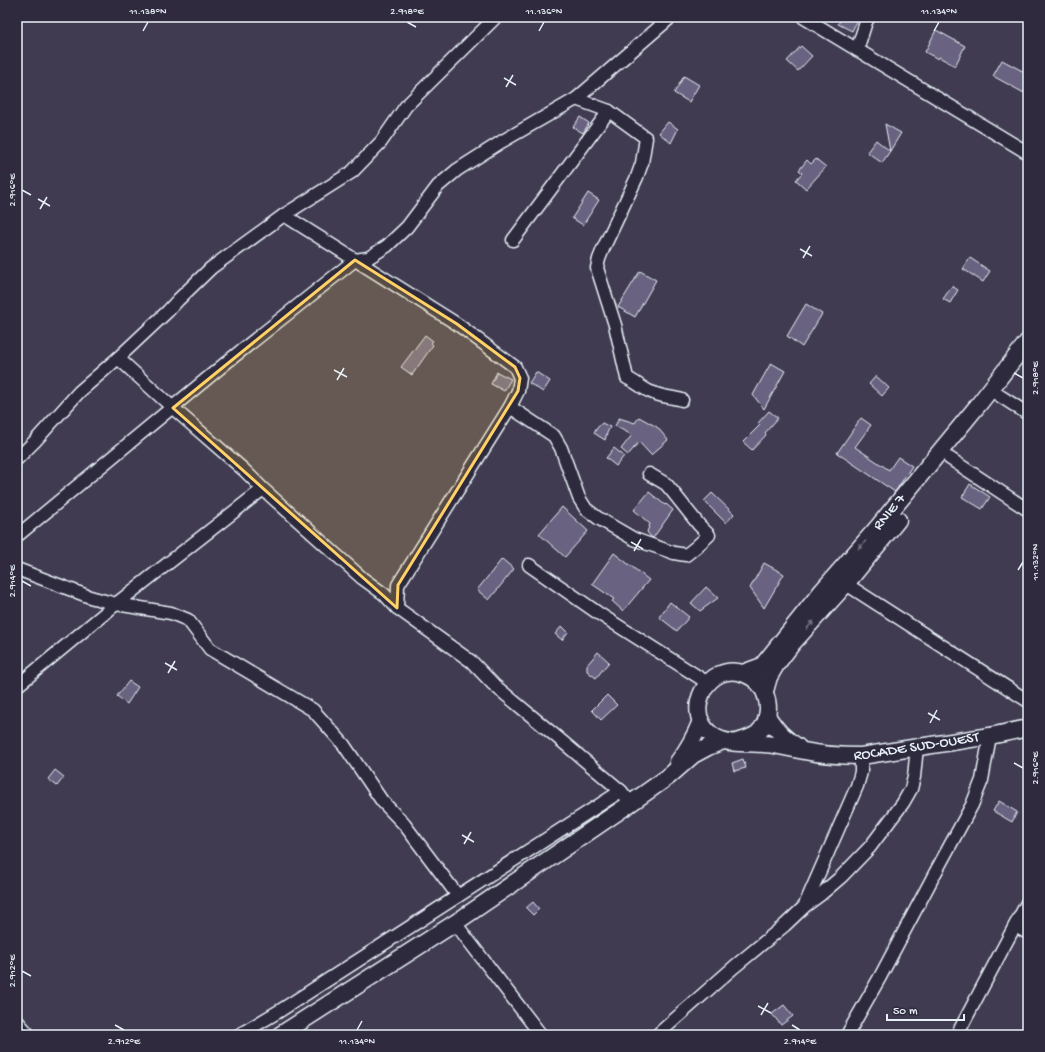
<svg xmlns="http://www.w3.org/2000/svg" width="1045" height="1052" font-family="'Gochi Hand',sans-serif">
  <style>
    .building { fill: #696381; stroke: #e8f1f8 }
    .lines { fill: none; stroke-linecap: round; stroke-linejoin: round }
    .minor-casing { stroke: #e8f1f8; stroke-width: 15 }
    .major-casing { stroke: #e8f1f8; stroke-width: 19 }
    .minor { stroke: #2f2a3d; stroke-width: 12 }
    .major { stroke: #2f2a3d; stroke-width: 16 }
    .oneway { fill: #70707e }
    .marked { fill: #ffd166; fill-opacity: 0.2; stroke: #ffd166; stroke-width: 3; stroke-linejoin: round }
    .ticks { fill: none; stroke: #e8f1f8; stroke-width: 1.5 }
    .labels { text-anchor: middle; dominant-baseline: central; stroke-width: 3; stroke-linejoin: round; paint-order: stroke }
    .street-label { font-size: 15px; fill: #e8f1f8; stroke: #2f2a3d }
    .neatline { fill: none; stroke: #e8f1f8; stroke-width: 1.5 }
    .ticks-label { font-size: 10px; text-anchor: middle; fill: #e8f1f8 }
  </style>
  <rect width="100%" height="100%" fill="#403b51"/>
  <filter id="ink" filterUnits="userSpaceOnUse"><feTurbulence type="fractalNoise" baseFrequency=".025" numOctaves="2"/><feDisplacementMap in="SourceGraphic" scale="8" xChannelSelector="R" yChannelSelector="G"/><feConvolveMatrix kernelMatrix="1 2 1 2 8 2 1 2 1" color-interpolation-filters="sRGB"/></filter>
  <g filter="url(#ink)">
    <g class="building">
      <polygon points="842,17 850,17 857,21 852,31 838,24"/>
      <polygon points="936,30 965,46 955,66 939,57 938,59 925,52"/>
      <polygon points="801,46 812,56 798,71 787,61"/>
      <polygon points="1002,60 1028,74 1028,86 1024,93 993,76"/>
      <polygon points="684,76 699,85 689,102 674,93"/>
      <polygon points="580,117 589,123 583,133 573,127"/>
      <polygon points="668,122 678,129 671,143 659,133"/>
      <polygon points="885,124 901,133 890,151"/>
      <polygon points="876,140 890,151 882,163 867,152"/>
      <polygon points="816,159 826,167 806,189 796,180 802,173 799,170 807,160 811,164"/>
      <polygon points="588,193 599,200 583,225 572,218"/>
      <polygon points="970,258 990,271 983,282 963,269"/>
      <polygon points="640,271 656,280 635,317 618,307"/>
      <polygon points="952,286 958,290 950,303 943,299"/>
      <polygon points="806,304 822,314 802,347 787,336"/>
      <polygon points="425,335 433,341 431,343 433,345 412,375 401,367"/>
      <polygon points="771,363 785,371 764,409 753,395"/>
      <polygon points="497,372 511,379 504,391 491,384"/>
      <polygon points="536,372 550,381 543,392 529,383"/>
      <polygon points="876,376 889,388 882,396 869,384"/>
      <polygon points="769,411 778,418 765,433 766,435 752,450 743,442 760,425 758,423"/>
      <polygon points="639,417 657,427 668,440 651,455 639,442 628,455 621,449 632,435 615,426 619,418 635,423"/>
      <polygon points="861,418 871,425 855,447 889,470 898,457 912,466 895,492 837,453"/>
      <polygon points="602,423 610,427 607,433 605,440 594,433 597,428"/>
      <polygon points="614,448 624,456 616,466 606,458"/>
      <polygon points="970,484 990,497 982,509 962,497"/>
      <polygon points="649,492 665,505 666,504 673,510 653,538 651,537 647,532 650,524 634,510"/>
      <polygon points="712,493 734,514 726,523 704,501"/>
      <polygon points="562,507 588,531 565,557 539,534"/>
      <polygon points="614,553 649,580 623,611 612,601 614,599 592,584"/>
      <polygon points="502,559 514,569 489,600 477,590"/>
      <polygon points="764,563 784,574 764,608 750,588"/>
      <polygon points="706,587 718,598 700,611 691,603"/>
      <polygon points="670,602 689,617 677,631 659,617"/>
      <polygon points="562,626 568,632 562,640 555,634"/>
      <polygon points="598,652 609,662 596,678 587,671 587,665"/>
      <polygon points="129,681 138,687 127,704 117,696"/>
      <polygon points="607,695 617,705 601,720 592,710"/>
      <polygon points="743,759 746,768 734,771 732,763"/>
      <polygon points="55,770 64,777 57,786 48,779"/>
      <polygon points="999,801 1017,812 1012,822 993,811"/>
      <polygon points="533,902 539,909 533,915 526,908"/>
      <polygon points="784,1005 793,1016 781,1025 772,1014"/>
    </g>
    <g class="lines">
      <g class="minor-casing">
        <g id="minor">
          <polyline points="803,17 1028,153"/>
          <polyline points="857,50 866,22 869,17"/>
          <path d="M576,99L609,111L646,138L642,163L637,177L603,249L599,259L597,268L615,325L627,378C636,382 643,389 651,392C661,397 672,397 682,400"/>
          <polyline points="284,215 457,324 515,367 520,378 518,391 510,407 398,585 397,608"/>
          <polyline points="513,240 609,111"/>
          <polyline points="118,358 173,408 244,470 263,489 362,578 384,594 397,608 472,662 494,685 552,733 621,791 631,803"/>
          <polyline points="997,394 1028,414"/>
          <polyline points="510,407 554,436 561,448 579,498 586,509 598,518 634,539 674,553 686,555 696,547 709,535 699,525 672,491 666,484 649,474"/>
          <polyline points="949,458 1028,510"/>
          <polyline points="17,459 35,441 79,392 118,358 168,311 178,300 211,268 284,215 352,172 381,142 406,106 496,17"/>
          <polyline points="17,536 227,362 355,260 368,258 387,246 407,227 438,186 457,170 501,142 576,99 671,17"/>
          <polyline points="529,565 598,613 708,683"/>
          <polyline points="17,569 90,597 116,604 171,613 188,620 210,649 313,710 344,745 382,801 404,824 458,896"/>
          <polyline points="846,584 1028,701"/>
          <polyline points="17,686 116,604 263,489"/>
          <polyline points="805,905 857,786 861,772 861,756"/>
          <polyline points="455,923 541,1035"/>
          <polyline points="1015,926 1028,933"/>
          <polyline points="17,1021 29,1035"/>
          <polyline points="239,1035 281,1010 621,791"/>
          <polyline points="657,1035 734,967 785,925 805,906 820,895 841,877 870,847 903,803 911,789 914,777 917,747"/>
          <polyline points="847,1035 880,977 934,875 972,805 982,780 990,736"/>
          <polyline points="957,1035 1028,901"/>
        </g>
      </g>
      <g class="major-casing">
        <g id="major">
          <path id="s1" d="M743,673L762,666L822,591L877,528L979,404L1028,341"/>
          <polyline points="765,691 769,677 776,665 792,644 846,584 898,520"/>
          <path d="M767,716C776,730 784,738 798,747"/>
          <path id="s2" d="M737,742C744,740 751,738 757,734C776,716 769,683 745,674C707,659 679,716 715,737C729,746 757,742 774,745C784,747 794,749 804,751C823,755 842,756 861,756L990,736L1028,728"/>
          <path d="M678,762C688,749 695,736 701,721"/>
          <polyline points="280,1035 455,923 631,803 668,777 693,755 708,747 723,741"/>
        </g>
      </g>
      <use href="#minor" class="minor"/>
      <use href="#major" class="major"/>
    </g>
    <defs><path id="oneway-solid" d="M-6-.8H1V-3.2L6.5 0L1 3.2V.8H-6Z"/></defs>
    <g class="oneway">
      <use href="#oneway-solid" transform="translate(862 545) rotate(132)"/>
      <use href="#oneway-solid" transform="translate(810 625) rotate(-48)"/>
    </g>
  </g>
  <path class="marked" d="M355,260L457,324L515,367L520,378L518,391L398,585L397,608L173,408Z"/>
  <path class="ticks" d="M407,22L416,27M143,31L148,22M539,31L544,22M934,31L939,22M504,78L516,85M506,87L513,75M22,190L31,195M38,199L50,206M40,209L47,197M800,249L812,256M803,258L810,246M334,370L347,377M1014,373L1023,378M337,380L344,368M631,542L643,549M634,551L641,539M1018,570L1023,562M22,581L31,586M165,663L177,670M168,673L175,661M928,713L940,720M930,723L937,710M1014,763L1023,768M462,835L474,842M464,844L471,832M22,971L31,976M758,1006L771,1013M761,1015L768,1003M115,1025L124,1030M792,1025L800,1030M357,1030L362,1021"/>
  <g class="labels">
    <g class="street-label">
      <text stroke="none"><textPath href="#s1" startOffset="220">RNIE 7</textPath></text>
      <text stroke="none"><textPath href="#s2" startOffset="401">ROCADE SUD-OUEST</textPath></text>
    </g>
  </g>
  <rect width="1045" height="1052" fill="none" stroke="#2f2a3d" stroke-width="44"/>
  <path d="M887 1014v6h77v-6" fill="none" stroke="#e8f1f8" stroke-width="2"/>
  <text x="893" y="1014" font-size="12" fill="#e8f1f8" stroke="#2f2a3d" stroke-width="3" paint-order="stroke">50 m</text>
  <rect x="22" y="22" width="1001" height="1008" class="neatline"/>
  <g class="ticks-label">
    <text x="148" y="14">11.138°N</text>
    <text x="407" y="14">2.918°E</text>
    <text x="544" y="14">11.136°N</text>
    <text x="939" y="14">11.134°N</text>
    <text transform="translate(11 190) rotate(-90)" y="4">2.916°E</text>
    <text transform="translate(1034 378) rotate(-90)" y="4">2.918°E</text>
    <text transform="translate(1034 562) rotate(-90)" y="4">11.132°N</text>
    <text transform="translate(11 581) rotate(-90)" y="4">2.914°E</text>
    <text transform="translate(1034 768) rotate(-90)" y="4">2.916°E</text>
    <text transform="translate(11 971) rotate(-90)" y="4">2.912°E</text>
    <text x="124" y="1044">2.912°E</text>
    <text x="357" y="1044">11.134°N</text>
    <text x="800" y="1044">2.914°E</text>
  </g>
</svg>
